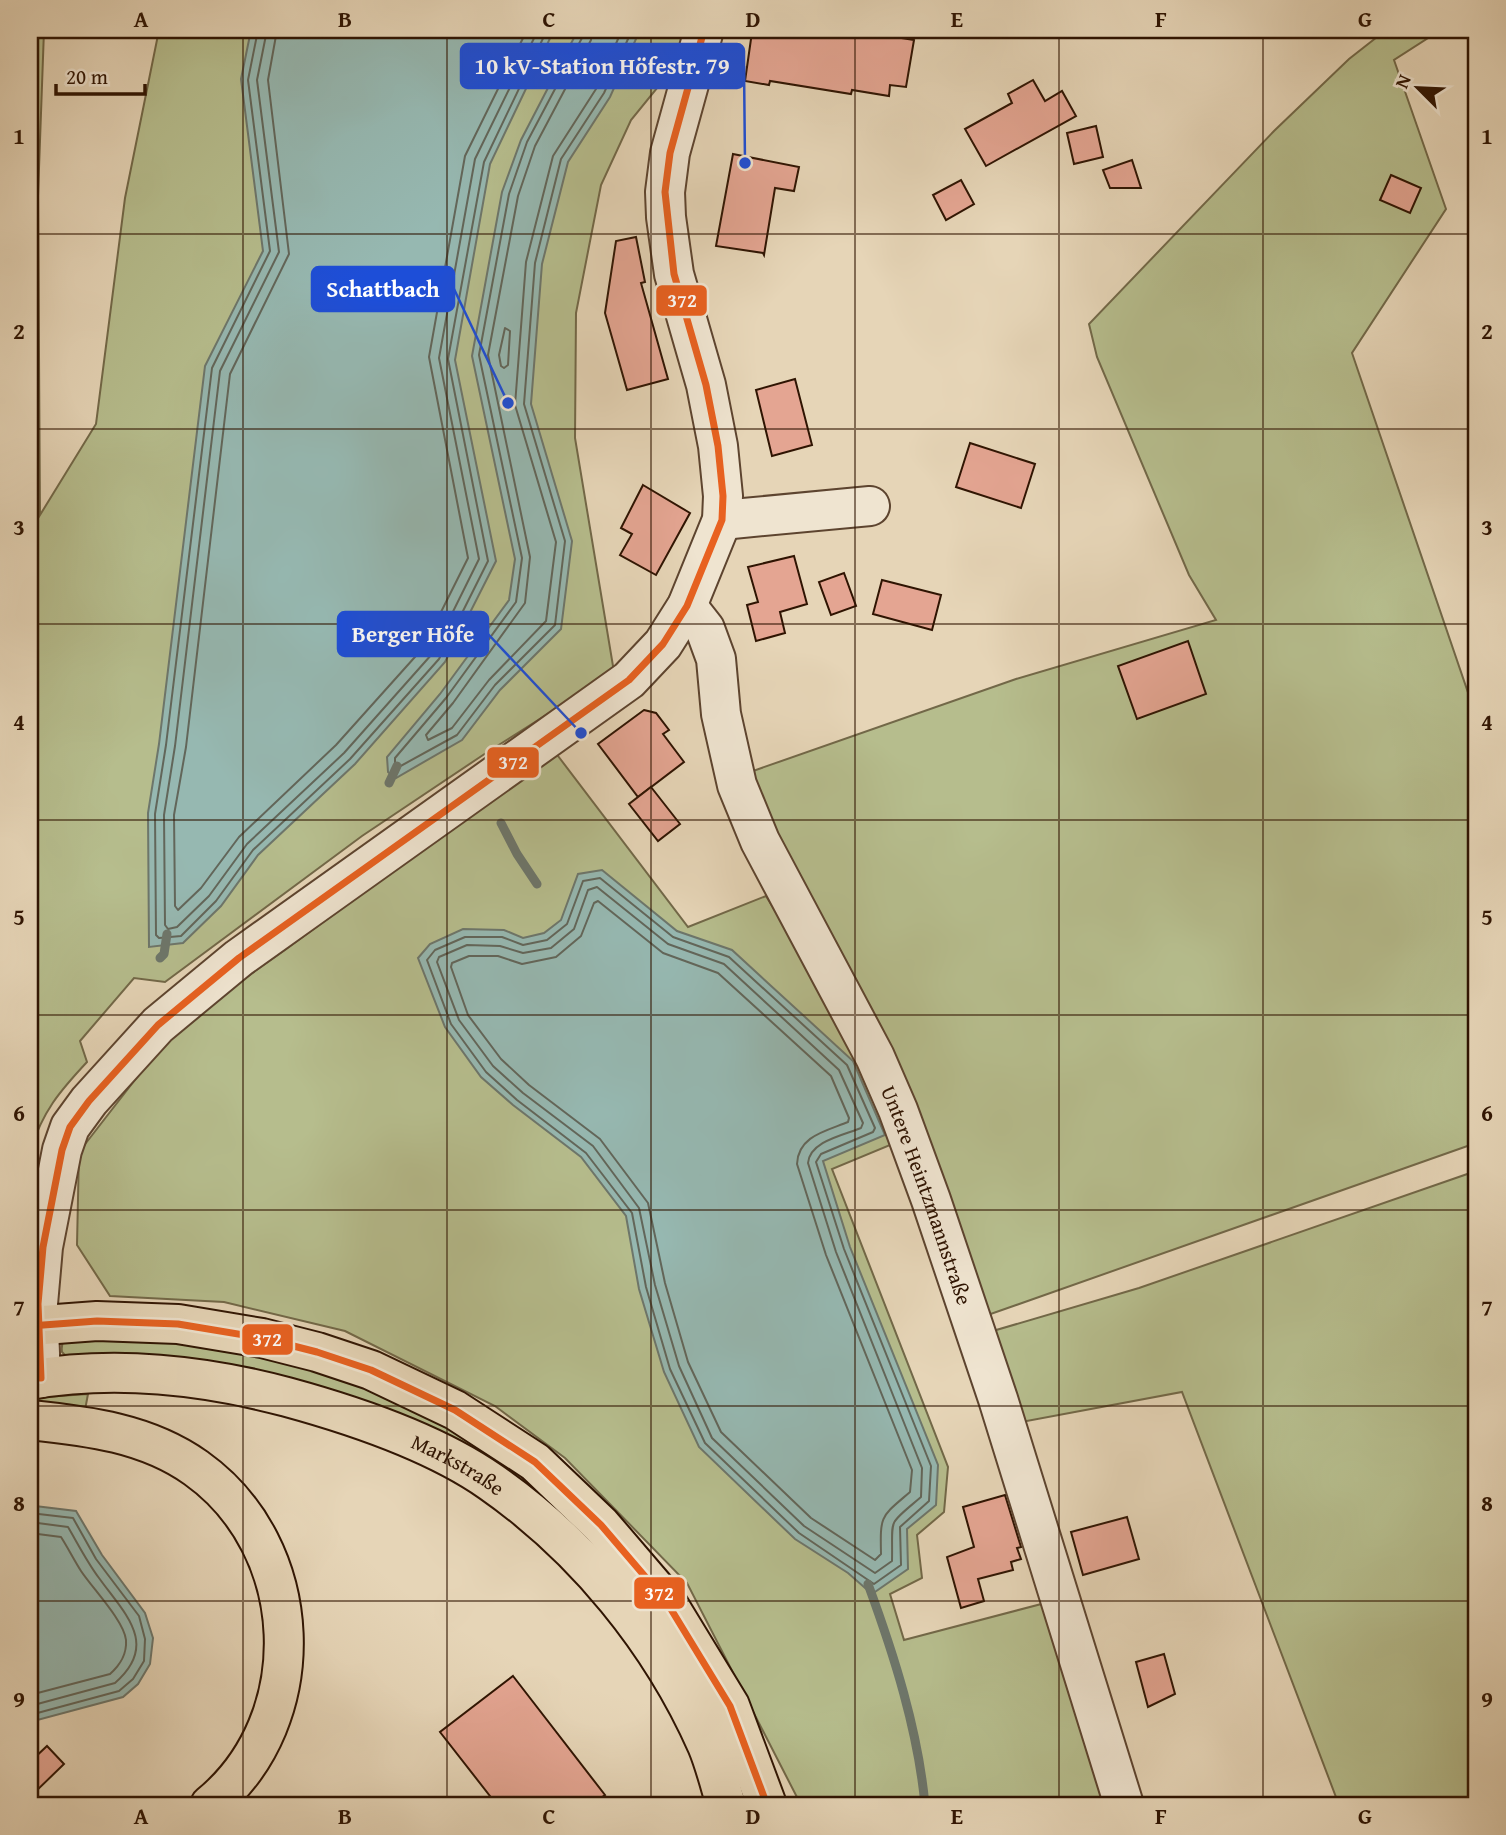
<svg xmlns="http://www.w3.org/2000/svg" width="1506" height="1835" font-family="'Gentium Book Plus',serif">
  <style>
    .green { fill: #b6bd8d; stroke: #726848; stroke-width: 2 }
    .water { fill: #96b8b1; stroke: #6d766b; stroke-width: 2 }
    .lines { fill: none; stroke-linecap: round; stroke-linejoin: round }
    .shore { stroke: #62665a; stroke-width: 2 }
    .stream { stroke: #6d766b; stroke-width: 9 }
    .building { fill: #e4a592; stroke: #2f1402; stroke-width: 2 }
    .minor-casing { stroke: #5d442f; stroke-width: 42 }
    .major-casing { stroke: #2f1402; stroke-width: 42 }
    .highway-casing { stroke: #2f1402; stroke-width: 42 }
    .minor { stroke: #efe4d0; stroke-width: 38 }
    .major { stroke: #e6d5b7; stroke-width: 38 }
    .highway { stroke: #e6d5b7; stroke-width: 38 }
    .bus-1-casing { stroke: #efe4d0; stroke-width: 12 }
    .bus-1 { stroke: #e86120; stroke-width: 7 }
    .grid { fill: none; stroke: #2f1402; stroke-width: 2; stroke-opacity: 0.55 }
    .labels { text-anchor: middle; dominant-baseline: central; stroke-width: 6; stroke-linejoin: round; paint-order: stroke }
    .street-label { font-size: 21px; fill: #2f1402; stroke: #efe4d0 }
    .leader { fill: none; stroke: #1d4ed8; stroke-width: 2.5 }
    .callout-dot { fill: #1d4ed8; stroke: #efe4d0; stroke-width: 2.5 }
    .callout { fill: #1d4ed8; stroke: #1d4ed8; stroke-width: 2.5 }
    .callout-label { font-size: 23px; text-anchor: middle; font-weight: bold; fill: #fff }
    .line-badge { stroke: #efe4d0; stroke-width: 2.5 }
    .badge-label { font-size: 19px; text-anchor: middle; font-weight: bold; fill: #fff }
    .neatline { fill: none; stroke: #2f1402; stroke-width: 2.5 }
    .grid-label { font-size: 23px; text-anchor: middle; font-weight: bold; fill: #2f1402 }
  </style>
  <rect width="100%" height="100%" fill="#e6d5b7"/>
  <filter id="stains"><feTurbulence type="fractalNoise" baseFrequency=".00286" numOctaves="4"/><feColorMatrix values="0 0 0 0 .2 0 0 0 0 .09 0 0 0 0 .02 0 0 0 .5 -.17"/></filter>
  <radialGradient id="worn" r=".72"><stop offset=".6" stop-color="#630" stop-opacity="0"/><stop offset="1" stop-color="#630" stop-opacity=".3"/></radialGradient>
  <g class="green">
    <path d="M30,30H44L38,196L40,515L96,424L125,198L159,30H687L675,66L631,120L601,185L576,313L575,438L614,672L486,753L362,836L165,982L134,978L80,1041L87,1062C59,1092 43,1111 30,1151Z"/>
    <polygon points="1386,30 1456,30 1436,33 1394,60 1446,209 1352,353 1476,716 1476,1143 985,1316 913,1108 870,1006 790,875 750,772 1016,679 1216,620 1189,575 1097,357 1089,324 1274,131 1349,59"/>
    <polygon points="555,752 688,927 766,896 862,1052 895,1143 832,1169 948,1467 944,1512 917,1535 922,1578 890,1594 904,1640 1049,1602 1114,1805 801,1805 687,1583 565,1458 495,1406 345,1331 224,1302 110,1296 77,1245 79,1152 176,1027 285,950"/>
    <polygon points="1476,1171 1476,1805 1339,1805 1182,1392 1016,1423 986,1333 1139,1288"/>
    <path d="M97,1332C123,1333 150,1332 176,1335C269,1348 366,1373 448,1419C478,1435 504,1457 529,1478C548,1494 569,1509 586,1526C664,1602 721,1702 753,1805H742C734,1778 721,1752 710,1726C641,1569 509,1460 349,1402C305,1386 255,1379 209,1369L186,1366L79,1361L69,1359L62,1352C59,1331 81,1333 97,1332Z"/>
    <polygon points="88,1394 85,1410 30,1403 30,1398"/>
  </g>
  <g class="water">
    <polygon points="251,30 554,30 490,164 455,360 496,561 445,662 355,764 258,855 221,906 183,943 149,947 148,813 159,744 205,366 263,251 241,79"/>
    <polygon points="578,30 640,30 610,97 568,162 542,264 531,404 572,541 561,629 500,690 462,740 396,778 388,772 387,757 440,694 509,600 515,559 472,356 502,192 521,140"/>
    <polygon points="602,870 677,931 732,950 853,1061 885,1135 823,1161 850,1247 938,1465 936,1505 907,1529 908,1569 872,1594 848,1573 795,1539 699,1447 664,1372 639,1289 626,1216 581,1157 513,1105 481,1077 445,1027 418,958 430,944 463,929 504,930 523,938 544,933 561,920 578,874"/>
    <polygon points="35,1506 76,1511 102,1555 145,1613 153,1638 150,1664 138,1684 123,1697 30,1722 30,1507"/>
  </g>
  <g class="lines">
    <g class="shore">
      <polyline points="258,30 248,80 270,251 212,368 166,745 155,814 156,935 159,938 181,936 216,901 253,850 350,759 439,659 488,561 448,359 484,162 547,30"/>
      <polyline points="267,30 257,80 279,252 220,371 175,746 164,815 165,925 168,929 177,927 209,896 247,844 344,753 432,654 479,559 439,358 475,159 538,30"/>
      <polyline points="277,30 268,80 289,254 230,374 186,747 174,815 175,906 178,910 201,888 239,837 336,745 423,648 468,558 429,357 465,156 527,30"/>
      <polyline points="584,30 583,36 527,142 509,194 479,355 522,558 516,602 446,698 395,758 395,766 397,768 457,735 495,685 555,625 565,541 524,404 535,263 561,159 604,93 632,30"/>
      <polyline points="592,30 591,40 535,146 518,196 488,355 530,557 525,603 453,703 426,735 428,740 452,728 489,680 546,621 556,542 515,405 526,262 553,156 596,89 622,30"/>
      <polygon points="505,328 510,331 508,365 504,368 501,366 499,355"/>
      <polygon points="600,878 673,937 729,957 847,1065 875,1128 873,1132 821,1154 816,1162 844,1249 931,1466 929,1501 900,1527 901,1565 874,1584 799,1533 705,1443 670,1369 646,1287 632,1213 586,1153 517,1100 486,1072 451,1024 427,960 435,950 465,937 502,937 523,945 547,940 567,924 583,881"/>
      <path d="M597,887L668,944L724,964L839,1070L863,1123L861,1128C844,1135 810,1141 808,1163L836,1252L922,1468L921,1497C886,1527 893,1516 892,1561L875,1573L804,1526L712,1438L679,1366L655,1285L639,1208L593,1146L523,1093L493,1066L459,1020L437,962L439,957L467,945L500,946L523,953L551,948L574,929L588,890Z"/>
      <path d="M598,901L663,953L718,973L831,1076L849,1118L848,1122C826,1131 798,1136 797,1164L826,1255L912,1470L910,1492C881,1517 880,1514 881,1554L875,1560L811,1518L721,1432L688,1362L665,1283L648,1203L600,1139L529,1085L501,1059L468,1015L451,967L452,963L469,956H498L522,964L556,957L581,936L594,903Z"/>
      <polyline points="30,1513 73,1518 96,1559 139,1616 145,1639 144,1661 133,1679 119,1691 30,1715"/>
      <path d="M30,1522L68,1527C78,1544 87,1562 99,1578C124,1613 160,1644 115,1683L30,1706"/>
      <path d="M30,1533L61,1537C68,1548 74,1560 81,1571C93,1589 124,1621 126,1640C127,1655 120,1665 110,1674L30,1695"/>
    </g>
    <g class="stream">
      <polyline points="389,783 397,766"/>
      <polyline points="501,823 517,854 537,884"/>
      <polyline points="160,958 164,954 167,934"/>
      <path d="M868,1584C894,1655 918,1730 925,1805"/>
    </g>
  </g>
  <g class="building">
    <polygon points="772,30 819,30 863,36 864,32 914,40 906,87 890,85 889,96 852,90 851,94 770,81 769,85 745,81 752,32 771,35"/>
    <polygon points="1033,80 1045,101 1062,91 1076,116 986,166 965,129 1012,103 1008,94"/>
    <polygon points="1096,126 1103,157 1074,164 1067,133"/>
    <polygon points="733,154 799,167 794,191 775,188 764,255 763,253 716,246"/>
    <polygon points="1132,160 1141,188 1110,188 1103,170"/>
    <polygon points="1391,175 1421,188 1410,213 1380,200"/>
    <polygon points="961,180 974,204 946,220 933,195"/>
    <polygon points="636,237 645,282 641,283 668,379 627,390 605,313 616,241"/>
    <polygon points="795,379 812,445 772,456 756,390"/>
    <polygon points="970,443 1035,464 1021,508 956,487"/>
    <polygon points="643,485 690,513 656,575 620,555 632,534 621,528"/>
    <polygon points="794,556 807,604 780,612 785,633 756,641 747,605 758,602 748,567"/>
    <polygon points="844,573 856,606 831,615 819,582"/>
    <polygon points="882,580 941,595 932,630 873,614"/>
    <polygon points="1188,641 1206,694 1137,719 1118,666"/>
    <polygon points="644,710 656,713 669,730 663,734 684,762 638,797 598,744"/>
    <polygon points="651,787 680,824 658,841 629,804"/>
    <polygon points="1005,1495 1021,1547 1017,1548 1021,1559 1011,1562 1013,1570 978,1579 984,1601 961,1608 947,1557 974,1547 963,1507"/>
    <polygon points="1127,1517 1139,1559 1083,1575 1071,1532"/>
    <polygon points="1164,1654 1175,1694 1148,1707 1136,1662"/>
    <polygon points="513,1676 605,1795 591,1805 497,1805 440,1732"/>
    <polygon points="47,1746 64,1764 30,1797 30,1762"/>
  </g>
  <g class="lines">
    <g class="minor-casing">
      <g id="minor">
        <polyline points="722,520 870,506"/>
        <path id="s1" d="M687,606L705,629L716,659L721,714L737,785L760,841L875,1057L898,1110L931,1200L998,1399L1124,1805"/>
        <polyline points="41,1378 38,1304 43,1247 62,1150 70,1127 89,1101 158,1025 239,958 629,680 663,644 687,606 722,520 723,496 718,446 706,385 674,274 666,217 665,192 670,153 704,30"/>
      </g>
    </g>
    <g class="major-casing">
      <g id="major">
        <polyline points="30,1326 97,1321 178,1324 262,1338 317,1352 371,1370 455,1410 535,1462 601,1525 666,1601 730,1706 767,1805"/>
        <path id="s2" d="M30,1380C114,1365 205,1375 287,1397C353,1415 434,1442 491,1482C584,1547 661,1641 707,1745C715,1764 720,1785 726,1805"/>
      </g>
    </g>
    <g class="highway-casing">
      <path id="highway" d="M30,1420C88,1426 147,1433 196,1468C307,1547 314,1719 210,1805"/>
    </g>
    <use href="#minor" class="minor"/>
    <use href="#major" class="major"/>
    <use href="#highway" class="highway"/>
    <g class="bus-1-casing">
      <g id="bus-1">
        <polyline points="30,1326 97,1321 178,1324 262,1338 317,1352 371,1370 455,1410 535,1462 601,1525 666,1601 730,1706 767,1805"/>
        <polyline points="41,1378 38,1304 43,1247 62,1150 70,1127 89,1101 158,1025 239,958 629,680 663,644 687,606 722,520 723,496 718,446 706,385 674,274 665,192 670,153 704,30"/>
      </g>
    </g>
    <use href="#bus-1" class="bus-1"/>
  </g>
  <path class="grid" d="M243,30V1805M447,30V1805M651,30V1805M855,30V1805M1059,30V1805M1263,30V1805M30,234H1476M30,429H1476M30,624H1476M30,820H1476M30,1015H1476M30,1210H1476M30,1406H1476M30,1601H1476"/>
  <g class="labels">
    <g class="street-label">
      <text stroke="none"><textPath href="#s1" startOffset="642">Untere Heintzmannstraße</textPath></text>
      <text stroke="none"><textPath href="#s2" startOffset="444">Markstraße</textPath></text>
    </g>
  </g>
  <path class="leader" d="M745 163L744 66M508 403L454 289M581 733L488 634"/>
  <g class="callout-dot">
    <circle cx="745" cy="163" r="7"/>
    <circle cx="508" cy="403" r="7"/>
    <circle cx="581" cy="733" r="7"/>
  </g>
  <g class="callout">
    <rect x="461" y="44" width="283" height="44" rx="7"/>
    <rect x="312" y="267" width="142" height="44" rx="7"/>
    <rect x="338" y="612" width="150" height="44" rx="7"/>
  </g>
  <g class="callout-label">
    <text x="602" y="74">10 kV-Station Höfestr. 79</text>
    <text x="383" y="297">Schattbach</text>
    <text x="413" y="642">Berger Höfe</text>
  </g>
  <g class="line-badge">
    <rect x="655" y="284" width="53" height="33" rx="7" fill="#e86120"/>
    <rect x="486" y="746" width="54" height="33" rx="7" fill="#e86120"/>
    <rect x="241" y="1323" width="53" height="33" rx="7" fill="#e86120"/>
    <rect x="633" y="1576" width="53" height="34" rx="7" fill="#e86120"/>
  </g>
  <g class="badge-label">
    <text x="682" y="307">372</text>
    <text x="513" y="769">372</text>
    <text x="267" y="1346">372</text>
    <text x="659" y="1600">372</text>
  </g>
  <rect width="1506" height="1835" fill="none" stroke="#e6d5b7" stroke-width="77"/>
  <g transform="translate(1418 88) rotate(294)" stroke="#efe4d0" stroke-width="5" paint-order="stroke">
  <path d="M0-5L12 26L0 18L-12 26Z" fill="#2f1402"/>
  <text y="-10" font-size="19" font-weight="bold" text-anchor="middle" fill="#2f1402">N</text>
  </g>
  <path d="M56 84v10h89v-10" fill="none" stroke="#2f1402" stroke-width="3.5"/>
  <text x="66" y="84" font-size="21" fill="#2f1402" stroke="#efe4d0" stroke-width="5" paint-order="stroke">20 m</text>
  <rect x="38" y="38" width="1430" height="1759" class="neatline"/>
  <g class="grid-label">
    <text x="141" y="27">A</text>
    <text x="345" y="27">B</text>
    <text x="549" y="27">C</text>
    <text x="753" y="27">D</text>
    <text x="957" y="27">E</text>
    <text x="1161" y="27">F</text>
    <text x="1365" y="27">G</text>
    <text x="19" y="144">1</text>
    <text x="1487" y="144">1</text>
    <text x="19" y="339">2</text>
    <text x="1487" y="339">2</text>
    <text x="19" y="535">3</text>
    <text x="1487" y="535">3</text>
    <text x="19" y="730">4</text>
    <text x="1487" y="730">4</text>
    <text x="19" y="925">5</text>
    <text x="1487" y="925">5</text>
    <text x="19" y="1121">6</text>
    <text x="1487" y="1121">6</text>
    <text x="19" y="1316">7</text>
    <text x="1487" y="1316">7</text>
    <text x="19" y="1511">8</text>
    <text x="1487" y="1511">8</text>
    <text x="19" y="1707">9</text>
    <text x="1487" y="1707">9</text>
    <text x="141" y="1824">A</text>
    <text x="345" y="1824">B</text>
    <text x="549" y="1824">C</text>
    <text x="753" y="1824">D</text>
    <text x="957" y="1824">E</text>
    <text x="1161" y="1824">F</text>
    <text x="1365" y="1824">G</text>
  </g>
  <rect width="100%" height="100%" filter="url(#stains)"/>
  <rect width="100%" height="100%" fill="url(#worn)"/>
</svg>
